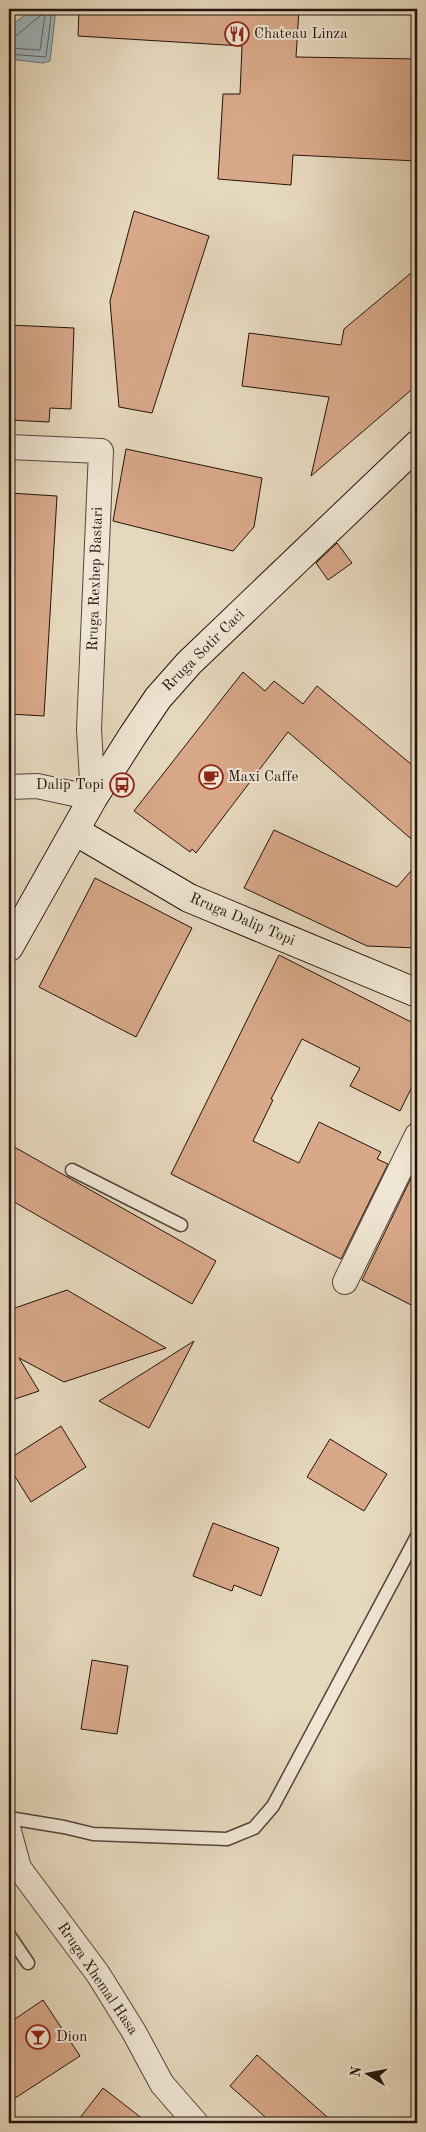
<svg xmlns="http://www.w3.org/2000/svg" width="426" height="2132" font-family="'Old Standard TT',serif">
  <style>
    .water { fill: #9db6bd; stroke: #6c7577 }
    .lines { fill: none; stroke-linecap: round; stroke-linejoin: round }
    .shore { stroke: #606465; stroke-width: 1 }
    .building { fill: #d8a889; stroke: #23130d }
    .lane-casing { stroke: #544439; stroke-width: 15 }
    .street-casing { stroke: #544439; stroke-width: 26 }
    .secondary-casing { stroke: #23130d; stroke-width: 30 }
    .lane { stroke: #efe6d4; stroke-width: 12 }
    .street { stroke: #efe6d4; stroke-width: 24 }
    .secondary { stroke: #efe6d4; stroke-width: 28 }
    .labels { text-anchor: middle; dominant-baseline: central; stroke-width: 4; stroke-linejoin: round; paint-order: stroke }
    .poi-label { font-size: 15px; fill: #23130d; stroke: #efe6d4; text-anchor: start }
    .street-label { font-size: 15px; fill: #23130d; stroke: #efe6d4 }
  </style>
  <rect width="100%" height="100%" fill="#e6d8bd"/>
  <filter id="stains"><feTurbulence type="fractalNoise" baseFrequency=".004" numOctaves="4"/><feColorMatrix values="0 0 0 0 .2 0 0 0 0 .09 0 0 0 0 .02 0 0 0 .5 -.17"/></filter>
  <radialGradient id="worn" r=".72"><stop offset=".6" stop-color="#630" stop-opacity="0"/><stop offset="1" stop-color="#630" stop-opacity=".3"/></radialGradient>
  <polygon class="water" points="33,9 56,9 50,61 43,63 9,59 9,27"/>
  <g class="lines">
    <g class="shore">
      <polyline points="9,37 17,35 41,15 45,15 40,50 9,48"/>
      <polyline points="9,54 46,57 52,9"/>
    </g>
  </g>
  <g class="building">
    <polygon points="79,9 299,9 296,57 417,59 417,161 293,155 291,185 218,179 223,94 240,94 242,46 78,36"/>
    <polygon points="134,211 209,236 152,413 119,407 110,301"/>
    <polygon points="417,268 417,385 311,476 329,397 242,386 249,333 341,345 344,329"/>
    <polygon points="9,325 74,328 71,409 50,408 49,422 9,420"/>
    <polygon points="126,449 262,478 254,527 233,551 113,521"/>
    <polygon points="9,493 57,496 44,716 9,714"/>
    <polygon points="337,543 352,563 328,580 316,563"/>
    <polygon points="243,672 265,691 274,681 303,704 317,686 417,769 417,844 288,732 196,853 192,849 190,852 134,811"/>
    <polygon points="274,830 397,887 417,864 417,948 367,946 244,888"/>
    <polygon points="95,878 192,928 136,1037 39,987"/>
    <polygon points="279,955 417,1025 417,1077 400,1111 350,1086 360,1068 302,1039 271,1099 273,1100 253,1141 299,1163 319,1122 381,1152 377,1159 388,1164 341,1259 171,1174"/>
    <polygon points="9,1144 216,1261 192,1304 9,1199"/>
    <polygon points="412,1176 417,1178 417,1308 362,1280"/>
    <polygon points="67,1290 166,1348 64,1382 19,1358 39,1391 9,1401 9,1310"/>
    <polygon points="194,1341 149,1428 99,1401"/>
    <polygon points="61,1426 86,1467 31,1502 9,1467 9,1459"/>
    <polygon points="330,1439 387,1474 364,1511 307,1477"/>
    <polygon points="213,1523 279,1548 261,1596 234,1585 232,1591 193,1576"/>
    <polygon points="92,1660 128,1666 117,1734 81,1729"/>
    <polygon points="43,2000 80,2056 9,2102 9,2023"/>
    <polygon points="257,2055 334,2123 272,2123 230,2086"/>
    <polygon points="103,2088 148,2123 76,2123"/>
  </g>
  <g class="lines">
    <g class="lane-casing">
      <g id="lane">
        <polyline points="72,1170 181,1225"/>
        <polyline points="9,1818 64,1827 93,1834 227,1839 254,1828 273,1806 417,1536"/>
        <polyline points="9,1935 28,1963"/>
      </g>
    </g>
    <g class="street-casing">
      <g id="street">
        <polyline points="9,447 101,451 89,729 93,798 37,786 9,787"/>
        <polyline points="345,1282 417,1135"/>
        <polyline points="9,1831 19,1868 98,1974 134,2032 162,2084 196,2123"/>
      </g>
    </g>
    <g class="secondary-casing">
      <g id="secondary">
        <polyline points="75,831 189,898 417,993"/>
        <polyline points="9,947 93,798 133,735 158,698 189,663 417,445"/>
      </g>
    </g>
    <use href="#lane" class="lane"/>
    <use href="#street" class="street"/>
    <use href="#secondary" class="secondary"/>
  </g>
  <defs>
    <g id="restaurant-ring" transform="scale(1.25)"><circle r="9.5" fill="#efe6d4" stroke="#8f2418" stroke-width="1.5"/><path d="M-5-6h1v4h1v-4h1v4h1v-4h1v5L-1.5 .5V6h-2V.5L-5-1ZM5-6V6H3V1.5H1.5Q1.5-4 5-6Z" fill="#8f2418"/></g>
    <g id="cafe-ring" transform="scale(1.25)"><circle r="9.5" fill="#efe6d4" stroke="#8f2418" stroke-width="1.5"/><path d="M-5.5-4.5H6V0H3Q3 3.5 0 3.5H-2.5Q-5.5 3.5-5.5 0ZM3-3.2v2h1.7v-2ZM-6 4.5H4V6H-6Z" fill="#8f2418"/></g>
    <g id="bus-ring" transform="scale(1.25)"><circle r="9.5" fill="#efe6d4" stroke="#8f2418" stroke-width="1.5"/><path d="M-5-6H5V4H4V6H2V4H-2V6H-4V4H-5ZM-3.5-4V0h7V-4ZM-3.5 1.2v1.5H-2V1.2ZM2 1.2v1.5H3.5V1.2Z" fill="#8f2418"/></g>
    <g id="bar-ring" transform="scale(1.25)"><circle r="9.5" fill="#efe6d4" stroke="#8f2418" stroke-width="1.5"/><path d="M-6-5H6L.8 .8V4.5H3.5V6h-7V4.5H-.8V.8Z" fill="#8f2418"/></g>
  </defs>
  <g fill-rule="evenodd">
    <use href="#restaurant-ring" x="237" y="34"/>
    <use href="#cafe-ring" x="211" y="777"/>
    <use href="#bus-ring" x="122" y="785"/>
    <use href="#bar-ring" x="38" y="2037"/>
  </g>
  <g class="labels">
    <g class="poi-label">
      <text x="254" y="34">Chateau Linza</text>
      <text x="228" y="777">Maxi Caffe</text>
      <text x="104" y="785" text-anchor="end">Dalip Topi</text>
      <text x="56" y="2037">Dion</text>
    </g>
    <g class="street-label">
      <text transform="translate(96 579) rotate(-88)">Rruga Rexhep Bastari</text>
      <text transform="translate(204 651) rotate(-45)">Rruga Sotir Caci</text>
      <text transform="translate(242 920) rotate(23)">Rruga Dalip Topi</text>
      <text transform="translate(97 1979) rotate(56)">Rruga Xhemal Hasa</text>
    </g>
  </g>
  <rect width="426" height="2132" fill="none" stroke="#e6d8bd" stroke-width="30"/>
  <rect x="10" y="10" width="406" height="2112" fill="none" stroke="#23130d" stroke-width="2.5"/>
  <rect x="15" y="15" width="396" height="2102" fill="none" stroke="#23130d"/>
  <g transform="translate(368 2074) rotate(280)" stroke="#efe6d4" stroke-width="4" paint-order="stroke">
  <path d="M0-4L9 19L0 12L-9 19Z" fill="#23130d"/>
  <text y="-8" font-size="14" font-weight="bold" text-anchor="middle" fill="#23130d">N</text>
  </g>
  <rect width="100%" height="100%" filter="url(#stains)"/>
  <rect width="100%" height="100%" fill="url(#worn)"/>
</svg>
